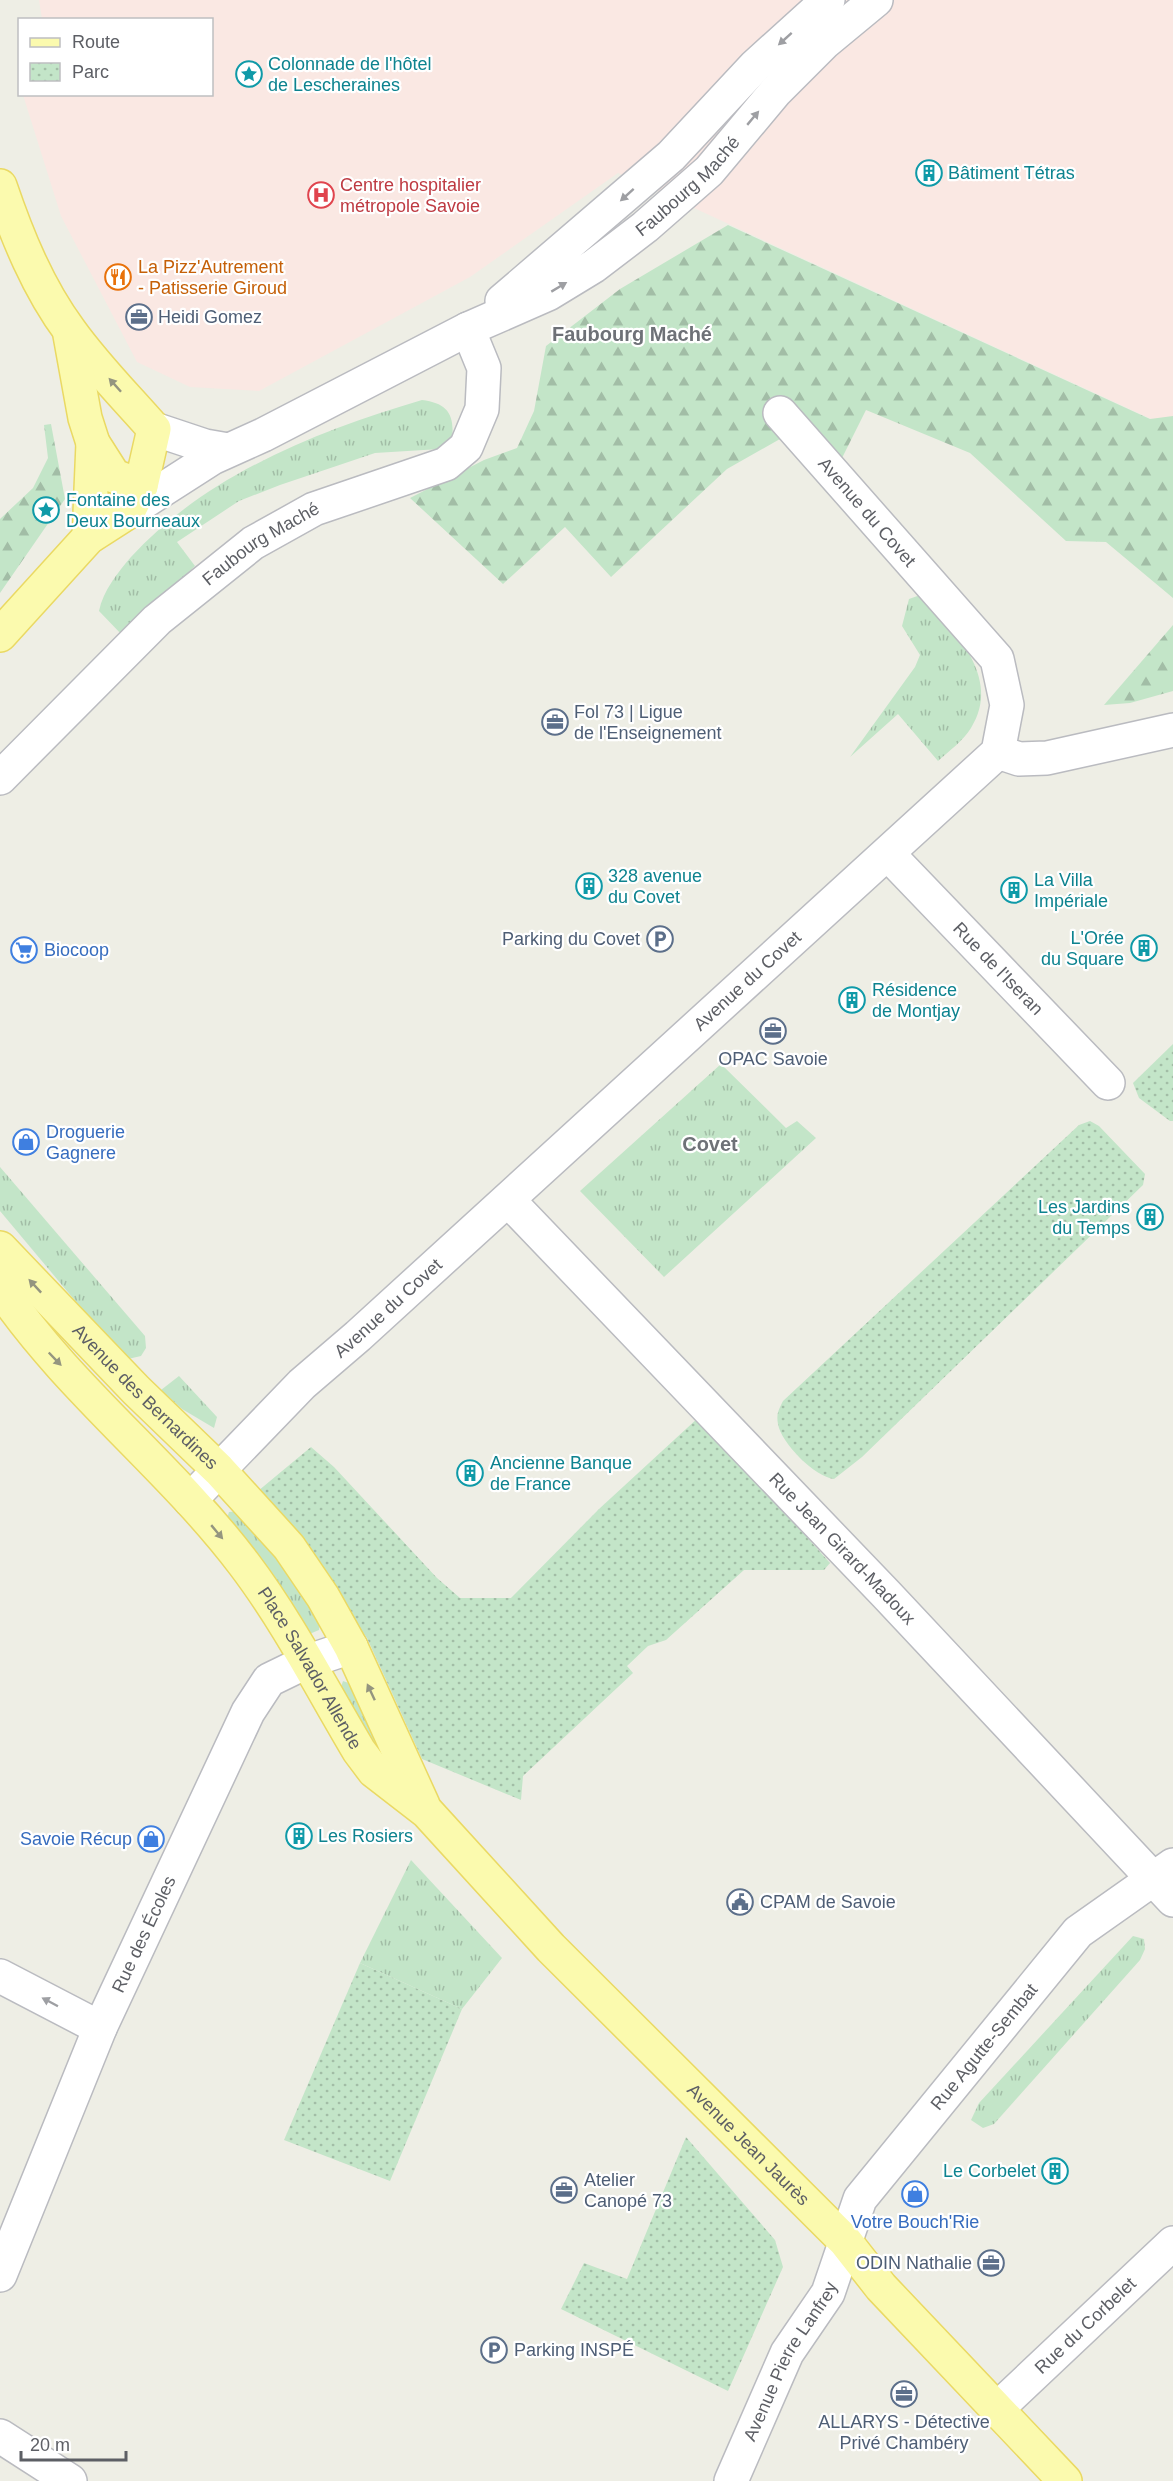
<svg xmlns="http://www.w3.org/2000/svg" width="1173" height="2481" font-family="Helvetica,sans-serif">
  <style>
    .medical { fill: #fae8e3 }
    .grass { fill: url(#grass-tufts) }
    .forest { fill: url(#forest-firs) }
    .park { fill: url(#park-dots) }
    .lines { fill: none; stroke-linecap: round; stroke-linejoin: round }
    .minor-casing { stroke: #babbc0; stroke-width: 36 }
    .major-casing { stroke: #ead963; stroke-width: 36 }
    .minor { stroke: #fff; stroke-width: 33 }
    .major { stroke: #fbfaae; stroke-width: 33 }
    .oneway { fill: #9e9fa3 }
    .oneway2 { fill: #94957f }
    .labels { text-anchor: middle; dominant-baseline: central; stroke-width: 4.5; stroke-linejoin: round; paint-order: stroke }
    .culture-label { font-size: 18px; fill: #0d838f; stroke: #fff; text-anchor: start }
    .street-label { font-size: 18px; fill: #5d5f65; stroke: #fff }
    .health-label { font-size: 18px; fill: #be3a42; stroke: #fff; text-anchor: start }
    .food-label { font-size: 18px; fill: #c56008; stroke: #fff; text-anchor: start }
    .service-label { font-size: 18px; fill: #4e5e75; stroke: #fff; text-anchor: start }
    .shop-label { font-size: 18px; fill: #366cbe; stroke: #fff; text-anchor: start }
    .neighbourhood-label { font-size: 20px; font-weight: bold; fill: #6e7177; stroke: #fff }
  </style>
  <defs>
    <pattern id="grass-tufts" width="24" height="20" patternUnits="userSpaceOnUse" patternTransform="scale(1.5)"><rect width="24" height="20" fill="#c3e5c8"/><path d="M3 7l-1-3M5 7V3M7 7l1-3M15 17l-1-3M17 17v-4M19 17l1-3" fill="none" stroke="#a2bda6"/></pattern>
    <pattern id="forest-firs" width="22" height="20" patternUnits="userSpaceOnUse" patternTransform="scale(1.5)"><rect width="22" height="20" fill="#c3e5c8"/><path d="M5 1l3.5 6h-7zM16 11l3.5 6h-7z" fill="#a2bda6"/></pattern>
    <pattern id="park-dots" width="8" height="8" patternUnits="userSpaceOnUse" patternTransform="scale(1.5)"><rect width="8" height="8" fill="#c3e5c8"/><path d="M2 2h.1M6 6h.1" fill="none" stroke="#a2bda6" stroke-width="1.8" stroke-linecap="round"/></pattern>
  </defs>
  <rect width="100%" height="100%" fill="#eeeee5"/>
  <polygon class="medical" points="39,0 1173,0 1173,429 618,173 470,277 259,391 190,387 137,362 61,216 23,95 212,94 212,20 42,19"/>
  <g class="grass">
    <path d="M422,400C447,403 455,414 452,439L440,449L375,453L280,485L239,501L177,542L195,566L123,636L99,611C103,591 118,572 131,557C206,475 317,431 422,400Z"/>
    <path d="M923,594C953,630 1003,678 971,728C963,741 949,751 938,761L898,714L850,757L915,667L920,655L902,626L909,599Z"/>
    <polygon points="721,1064 786,1128 797,1121 816,1138 664,1277 580,1191"/>
    <polygon points="0,1167 145,1336 146,1348 141,1356 128,1359 103,1334 0,1211"/>
    <polygon points="179,1376 217,1417 214,1428 182,1409 161,1390"/>
    <polygon points="239,1511 252,1518 321,1616 319,1630 307,1635 226,1522 229,1512"/>
    <polygon points="343,1681 357,1686 383,1744 378,1753 340,1690"/>
    <polygon points="411,1860 502,1958 462,2009 360,1963"/>
    <polygon points="1133,1936 1144,1939 1145,1949 1140,1960 994,2124 983,2128 971,2120 979,2103"/>
  </g>
  <g class="forest">
    <polygon points="728,225 1150,419 1173,416 1173,598 1106,542 1066,541 970,453 866,410 842,458 820,436 780,439 727,469 611,577 565,527 503,584 410,498 484,460 517,448 534,411 546,346 620,289"/>
    <polygon points="51,424 65,499 0,593 0,519 33,488 48,458 44,425"/>
    <polygon points="1173,625 1173,691 1130,703 1104,705"/>
  </g>
  <g class="park">
    <polygon points="1173,1044 1173,1121 1170,1121 1139,1098 1133,1083"/>
    <path d="M1090,1121L1099,1126L1145,1174L1143,1185L862,1457L834,1479C815,1477 781,1443 778,1424C776,1414 779,1409 783,1401L1079,1125Z"/>
    <polygon points="699,1417 830,1563 824,1570 744,1570 666,1640 648,1646 627,1666 633,1673 523,1776 521,1800 422,1759 367,1638 258,1491 311,1447 334,1467 437,1578 460,1598 511,1598 599,1509"/>
    <polygon points="360,1963 462,2009 390,2181 284,2140"/>
    <polygon points="686,2137 775,2240 783,2267 728,2391 561,2309 584,2263 627,2279"/>
  </g>
  <g class="lines">
    <g class="minor-casing">
      <g id="minor">
        <polyline points="502,301 671,156 755,66 828,0"/>
        <polyline points="154,429 205,446 228,450"/>
        <path id="s1" d="M128,512L212,458L263,435L468,329L548,294L594,266L645,227L709,171L776,91L824,43L876,0"/>
        <polyline points="998,752 1019,759 1047,758 1173,730"/>
        <path id="s2" d="M0,778L157,620L253,543L314,509L446,464L466,447L482,409L484,368L468,329"/>
        <path id="s3" d="M888,854L1108,1083"/>
        <path id="s4" d="M508,1200L886,1594L1173,1900"/>
        <path id="s5" d="M190,1500L302,1384L358,1336L998,752L1007,705L997,659L780,413"/>
        <polyline points="0,1976 100,2028"/>
        <path id="s6" d="M0,2275L100,2028L248,1712L269,1680L306,1662L351,1647"/>
        <path id="s7" d="M998,2408L1173,2243"/>
        <polyline points="0,2436 70,2481"/>
        <path id="s8" d="M731,2481L787,2353L828,2293L860,2199L1078,1932L1173,1865"/>
      </g>
    </g>
    <g class="major-casing">
      <g id="major">
        <path d="M0,186C17,236 38,288 70,331C95,366 126,397 154,429L141,486L128,512L89,537L0,635"/>
        <polyline points="70,335 85,418 93,443 114,476 141,486"/>
        <polyline points="89,537 93,443"/>
        <path id="s9" d="M0,1248L136,1390L219,1470L289,1547L323,1597L351,1647L423,1805"/>
        <path id="s10" d="M0,1288C69,1390 170,1466 244,1564C288,1622 322,1689 359,1751L374,1771L427,1812L551,1948L845,2241L881,2287L1065,2481"/>
      </g>
    </g>
    <use href="#minor" class="minor"/>
    <use href="#major" class="major"/>
  </g>
  <defs><path id="oneway-solid" d="M-6-.8H1V-3.2L6.5 0L1 3.2V.8H-6Z" transform="scale(1.5)"/></defs>
  <g class="oneway">
    <use href="#oneway-solid" transform="translate(785 39) rotate(138)"/>
    <use href="#oneway-solid" transform="translate(753 118) rotate(-50)"/>
    <use href="#oneway-solid" transform="translate(627 195) rotate(138)"/>
    <use href="#oneway-solid" transform="translate(559 287) rotate(-31)"/>
    <use href="#oneway-solid" transform="translate(50 2002) rotate(-152)"/>
  </g>
  <g class="oneway2">
    <use href="#oneway-solid" transform="translate(115 385) rotate(-132)"/>
    <use href="#oneway-solid" transform="translate(35 1286) rotate(-133)"/>
    <use href="#oneway-solid" transform="translate(55 1359) rotate(46)"/>
    <use href="#oneway-solid" transform="translate(217 1532) rotate(50)"/>
    <use href="#oneway-solid" transform="translate(371 1692) rotate(-115)"/>
  </g>
  <defs>
    <g id="sight-ring" transform="scale(1.35)"><circle r="9.5" fill="#fff" stroke="#0f9aa8" stroke-width="1.5"/><path d="M0-6L1.8-2.2L6-1.7L2.9 1.2L3.7 5.4L0 3.3L-3.7 5.4L-2.9 1.2L-6-1.7L-1.8-2.2Z" fill="#0f9aa8"/></g>
    <g id="building-ring" transform="scale(1.35)"><circle r="9.5" fill="#fff" stroke="#0f9aa8" stroke-width="1.5"/><path d="M-4-6H4V6H1V3H-1V6H-4ZM-2.5-4.3h1.7v1.8h-1.7ZM.8-4.3h1.7v1.8H.8ZM-2.5-1h1.7V.8h-1.7ZM.8-1h1.7V.8H.8Z" fill="#0f9aa8"/></g>
    <g id="hospital-ring" transform="scale(1.35)"><circle r="9.5" fill="#fff" stroke="#e0444e" stroke-width="1.5"/><path d="M-5-5h3v3.5h4V-5h3V5h-3V1.5h-4V5h-3Z" fill="#e0444e"/></g>
    <g id="restaurant-ring" transform="scale(1.35)"><circle r="9.5" fill="#fff" stroke="#e8710a" stroke-width="1.5"/><path d="M-5-6h1v4h1v-4h1v4h1v-4h1v5L-1.5 .5V6h-2V.5L-5-1ZM5-6V6H3V1.5H1.5Q1.5-4 5-6Z" fill="#e8710a"/></g>
    <g id="office-ring" transform="scale(1.35)"><circle r="9.5" fill="#fff" stroke="#5c6f8a" stroke-width="1.5"/><path d="M-6-3h4V-5.5h4V-3h4V5H-6ZM-1-4.5V-3h2v-1.5ZM-6 0V1H6V0Z" fill="#5c6f8a"/></g>
    <g id="parking-ring" transform="scale(1.35)"><circle r="9.5" fill="#fff" stroke="#5c6f8a" stroke-width="1.5"/><path d="M-3.5-5.5H1a3.5 3.5 0 0 1 0 7H-1V5.5H-3.5ZM-1-3.4V-.6H.8a1.4 1.4 0 0 0 0-2.8Z" fill="#5c6f8a"/></g>
    <g id="supermarket-ring" transform="scale(1.35)"><circle r="9.5" fill="#fff" stroke="#3f7fe0" stroke-width="1.5"/><path d="M-6-5.5h2.5l.6 2H6L4.5 2H-2.5L-4.4-4H-6ZM-1.5 3.2a1.3 1.3 0 1 0 .1 0ZM3 3.2a1.3 1.3 0 1 0 .1 0Z" fill="#3f7fe0"/></g>
    <g id="shop-ring" transform="scale(1.35)"><circle r="9.5" fill="#fff" stroke="#3f7fe0" stroke-width="1.5"/><path d="M-5-2.5h2.3a2.7 3.5 0 0 1 5.4 0H5L5.5 6h-11ZM-1.5-2.5h3a1.5 2.3 0 0 0-3 0Z" fill="#3f7fe0"/></g>
    <g id="civic-ring" transform="scale(1.35)"><circle r="9.5" fill="#fff" stroke="#5c6f8a" stroke-width="1.5"/><path d="M-.6-6.5H3V-4.5H.6V-3L4-1V1h2V6H-6V1h2V-1L-.6-3ZM-1.2 2.5V6h2.4V2.5Z" fill="#5c6f8a"/></g>
  </defs>
  <g fill-rule="evenodd">
    <use href="#sight-ring" x="249" y="74"/>
    <use href="#building-ring" x="929" y="173"/>
    <use href="#hospital-ring" x="321" y="195"/>
    <use href="#restaurant-ring" x="118" y="277"/>
    <use href="#office-ring" x="139" y="317"/>
    <use href="#sight-ring" x="46" y="510"/>
    <use href="#office-ring" x="555" y="722"/>
    <use href="#building-ring" x="589" y="886"/>
    <use href="#building-ring" x="1014" y="890"/>
    <use href="#parking-ring" x="660" y="939"/>
    <use href="#building-ring" x="1144" y="948"/>
    <use href="#supermarket-ring" x="24" y="950"/>
    <use href="#building-ring" x="852" y="1000"/>
    <use href="#office-ring" x="773" y="1031"/>
    <use href="#shop-ring" x="26" y="1142"/>
    <use href="#building-ring" x="1150" y="1217"/>
    <use href="#building-ring" x="470" y="1473"/>
    <use href="#building-ring" x="299" y="1836"/>
    <use href="#shop-ring" x="151" y="1839"/>
    <use href="#civic-ring" x="740" y="1902"/>
    <use href="#building-ring" x="1055" y="2171"/>
    <use href="#office-ring" x="564" y="2190"/>
    <use href="#shop-ring" x="915" y="2194"/>
    <use href="#office-ring" x="991" y="2263"/>
    <use href="#parking-ring" x="494" y="2350"/>
    <use href="#office-ring" x="904" y="2394"/>
  </g>
  <g class="labels">
    <g class="culture-label">
      <text x="268" y="64">Colonnade de l'hôtel<tspan x="268" dy="21">de Lescheraines</tspan></text>
      <text x="948" y="173">Bâtiment Tétras</text>
      <text x="66" y="500">Fontaine des<tspan x="66" dy="21">Deux Bourneaux</tspan></text>
      <text x="608" y="876">328 avenue<tspan x="608" dy="21">du Covet</tspan></text>
      <text x="1034" y="880">La Villa<tspan x="1034" dy="21">Impériale</tspan></text>
      <text x="1124" y="938" text-anchor="end">L'Orée<tspan x="1124" dy="21">du Square</tspan></text>
      <text x="872" y="990">Résidence<tspan x="872" dy="21">de Montjay</tspan></text>
      <text x="1130" y="1207" text-anchor="end">Les Jardins<tspan x="1130" dy="21">du Temps</tspan></text>
      <text x="490" y="1463">Ancienne Banque<tspan x="490" dy="21">de France</tspan></text>
      <text x="318" y="1836">Les Rosiers</text>
      <text x="1036" y="2171" text-anchor="end">Le Corbelet</text>
    </g>
    <g class="street-label">
      <text stroke="none"><textPath href="#s1" startOffset="651">Faubourg Maché</textPath></text>
      <text transform="translate(867 512) rotate(49)">Avenue du Covet</text>
      <text stroke="none"><textPath href="#s2" startOffset="352">Faubourg Maché</textPath></text>
      <text stroke="none"><textPath href="#s3" startOffset="159">Rue de l'Iseran</textPath></text>
      <text stroke="none"><textPath href="#s5" startOffset="762">Avenue du Covet</textPath></text>
      <text stroke="none"><textPath href="#s5" startOffset="276">Avenue du Covet</textPath></text>
      <text stroke="none"><textPath href="#s9" startOffset="208">Avenue des Bernardines</textPath></text>
      <text stroke="none"><textPath href="#s4" startOffset="483">Rue Jean Girard-Madoux</textPath></text>
      <text stroke="none"><textPath href="#s10" startOffset="492">Place Salvador Allende</textPath></text>
      <text stroke="none"><textPath href="#s6" startOffset="370">Rue des Écoles</textPath></text>
      <text stroke="none"><textPath href="#s8" startOffset="508">Rue Agutte-Sembat</textPath></text>
      <text stroke="none"><textPath href="#s10" startOffset="1143">Avenue Jean Jaurès</textPath></text>
      <text stroke="none"><textPath href="#s7" startOffset="120">Rue du Corbelet</textPath></text>
      <text stroke="none"><textPath href="#s8" startOffset="134">Avenue Pierre Lanfrey</textPath></text>
    </g>
    <g class="health-label">
      <text x="340" y="185">Centre hospitalier<tspan x="340" dy="21">métropole Savoie</tspan></text>
    </g>
    <g class="food-label">
      <text x="138" y="267">La Pizz'Autrement<tspan x="138" dy="21">- Patisserie Giroud</tspan></text>
    </g>
    <g class="service-label">
      <text x="158" y="317">Heidi Gomez</text>
      <text x="574" y="712">Fol 73 | Ligue<tspan x="574" dy="21">de l'Enseignement</tspan></text>
      <text x="640" y="939" text-anchor="end">Parking du Covet</text>
      <text x="773" y="1059" text-anchor="middle">OPAC Savoie</text>
      <text x="760" y="1902">CPAM de Savoie</text>
      <text x="584" y="2180">Atelier<tspan x="584" dy="21">Canopé 73</tspan></text>
      <text x="972" y="2263" text-anchor="end">ODIN Nathalie</text>
      <text x="514" y="2350">Parking INSPÉ</text>
      <text x="904" y="2422" text-anchor="middle">ALLARYS - Détective<tspan x="904" dy="21">Privé Chambéry</tspan></text>
    </g>
    <g class="shop-label">
      <text x="44" y="950">Biocoop</text>
      <text x="46" y="1132">Droguerie<tspan x="46" dy="21">Gagnere</tspan></text>
      <text x="132" y="1839" text-anchor="end">Savoie Récup</text>
      <text x="915" y="2222" text-anchor="middle">Votre Bouch'Rie</text>
    </g>
    <g class="neighbourhood-label">
      <text x="632" y="334">Faubourg Maché</text>
      <text x="710" y="1144">Covet</text>
    </g>
  </g>
  <rect x="18" y="18" width="195" height="78" fill="#ffffff" stroke="#bebfc1" stroke-width="1.5"/>
  <rect x="30" y="38" width="30" height="9" fill="#fbfaae" stroke="#bebfc1" stroke-width="1.5"/>
  <text x="72" y="48" font-size="18" fill="#5d5f65">Route</text>
  <rect x="30" y="63" width="30" height="18" fill="url(#park-dots)" stroke="#bebfc1" stroke-width="1.5"/>
  <text x="72" y="78" font-size="18" fill="#5d5f65">Parc</text>
  <path d="M21 2451v9h105v-9" fill="none" stroke="#5d5f65" stroke-width="3"/>
  <text x="30" y="2451" font-size="18" fill="#5d5f65" stroke="#ffffff" stroke-width="4.5" paint-order="stroke">20 m</text>
</svg>
